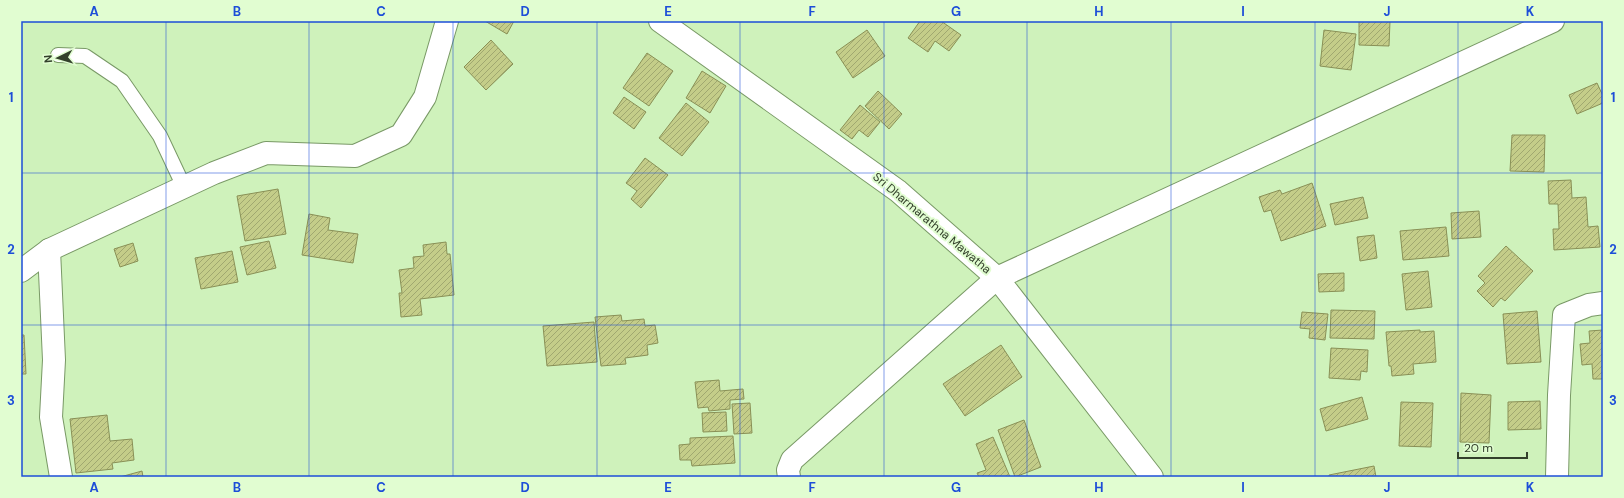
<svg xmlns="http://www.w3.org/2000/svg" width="1624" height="498" font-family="'DM Sans',sans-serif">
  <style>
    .building { fill: url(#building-hatch); stroke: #899056 }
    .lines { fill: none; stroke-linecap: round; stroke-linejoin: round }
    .service-casing { stroke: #799966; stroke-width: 16 }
    .minor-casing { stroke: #799966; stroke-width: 24 }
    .service { stroke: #fff; stroke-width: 14 }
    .minor { stroke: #fff; stroke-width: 22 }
    .grid { fill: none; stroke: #1d4ed8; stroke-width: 1; stroke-opacity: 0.55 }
    .labels { text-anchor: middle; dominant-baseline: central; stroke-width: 4; stroke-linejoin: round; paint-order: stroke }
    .street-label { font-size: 12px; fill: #33402b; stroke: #e1fdd1 }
    .neatline { fill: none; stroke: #1d4ed8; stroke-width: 1.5 }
    .grid-label { font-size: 13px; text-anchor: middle; font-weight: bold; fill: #1d4ed8 }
  </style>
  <defs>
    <pattern id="building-hatch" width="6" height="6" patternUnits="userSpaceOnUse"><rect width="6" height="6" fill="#c4cd89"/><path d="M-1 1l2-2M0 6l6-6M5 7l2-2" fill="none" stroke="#a0a870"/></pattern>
  </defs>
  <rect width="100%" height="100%" fill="#cff2bb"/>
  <g class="building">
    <polygon points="485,21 514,21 507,34"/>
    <polygon points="920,21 941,21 961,35 949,51 935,41 928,52 908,38"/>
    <polygon points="1359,21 1390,21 1389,46 1359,45"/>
    <polygon points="867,30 885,56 853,78 836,52"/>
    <polygon points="1324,30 1356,34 1351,70 1320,66"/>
    <polygon points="491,40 513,64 486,90 464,67"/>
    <polygon points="647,53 673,71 649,106 623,88"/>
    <polygon points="702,71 726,86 710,113 686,98"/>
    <polygon points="1597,83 1603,96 1603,103 1577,114 1569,95"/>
    <polygon points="878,91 902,114 889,129 865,106"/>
    <polygon points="624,97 646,112 634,129 613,113"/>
    <polygon points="686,103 709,122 682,156 659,138"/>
    <polygon points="860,105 880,122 868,137 859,130 852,139 840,130"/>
    <polygon points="1512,135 1545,135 1544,172 1510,171"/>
    <polygon points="645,158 668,175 641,208 631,199 637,191 626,183"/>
    <polygon points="1571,180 1572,198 1586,197 1588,227 1598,226 1600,247 1554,250 1553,229 1559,229 1558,204 1549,204 1548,181"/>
    <polygon points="1312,183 1326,226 1281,241 1271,210 1264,212 1259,197 1280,190 1282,194"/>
    <polygon points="278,189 286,234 245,241 237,196"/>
    <polygon points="1363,197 1368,218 1335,225 1330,204"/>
    <polygon points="1479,211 1481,237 1452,239 1451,213"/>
    <polygon points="309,214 330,218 328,230 358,234 353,263 302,255"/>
    <polygon points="1446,227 1449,256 1403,260 1400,231"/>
    <polygon points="1374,235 1377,258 1360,261 1357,237"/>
    <polygon points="269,241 276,268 247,275 240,247"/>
    <polygon points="446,242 447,254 450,254 454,295 420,299 422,315 401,317 399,293 402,293 399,270 414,268 413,257 424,256 423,245"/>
    <polygon points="133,243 138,261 120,267 114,249"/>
    <polygon points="1506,246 1533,271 1505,301 1501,298 1493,307 1477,291 1485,283 1478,276"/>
    <polygon points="232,251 238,282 201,289 195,258"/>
    <polygon points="1428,271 1432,307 1406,310 1402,274"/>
    <polygon points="1344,273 1344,291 1319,292 1318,274"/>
    <polygon points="1331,310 1375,311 1374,339 1330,338"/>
    <polygon points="1537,311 1541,362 1507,364 1503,314"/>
    <polygon points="1302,312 1328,314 1325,340 1309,338 1310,329 1300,328"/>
    <polygon points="621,315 622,321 644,319 645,326 655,325 658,343 647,345 648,355 625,358 626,364 601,366 595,317"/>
    <polygon points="594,322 597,362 547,366 543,326"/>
    <polygon points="1420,330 1420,332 1434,331 1436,362 1413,364 1414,374 1392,376 1391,366 1389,366 1386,332"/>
    <polygon points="1603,330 1603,379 1593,379 1592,364 1582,365 1580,344 1590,343 1589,331"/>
    <polygon points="21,335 24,335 26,374 21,374"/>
    <polygon points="1001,345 1022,377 965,416 943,384"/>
    <polygon points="1331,348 1368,350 1367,372 1361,371 1360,380 1329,378"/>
    <polygon points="719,380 720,391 743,389 744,399 730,400 730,409 709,411 708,407 698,408 695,382"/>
    <polygon points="1461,393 1491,395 1489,443 1460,442"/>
    <polygon points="1362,397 1368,419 1326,431 1320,409"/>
    <polygon points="1540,401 1541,429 1508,430 1508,402"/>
    <polygon points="1401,402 1433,403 1431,447 1399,446"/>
    <polygon points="750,403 752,433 734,434 732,404"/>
    <polygon points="726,412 727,431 703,432 702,413"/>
    <polygon points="107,415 110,441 132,439 134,460 112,463 113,469 76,473 70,419"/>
    <polygon points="1024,420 1041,467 1015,477 998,430"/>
    <polygon points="733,436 735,463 692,466 691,460 680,460 679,445 690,444 690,438"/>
    <polygon points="993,437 1010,477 979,477 977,473 986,470 976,444"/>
    <polygon points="1374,466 1376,477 1329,477 1329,475"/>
    <polygon points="142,471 143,477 120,477"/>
  </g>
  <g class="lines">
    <g class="service-casing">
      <polyline id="service" points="58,55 85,56 122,81 160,136 184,187"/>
    </g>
    <g class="minor-casing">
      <g id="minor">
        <polyline points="660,21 898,191 997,278 1152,477"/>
        <polyline points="49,250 54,360 51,417 61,477"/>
        <polyline points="21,271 49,250 214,173 266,153 355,156 401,135 425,97 447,21"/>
        <polyline points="789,477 788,470 792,460 997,278 1553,21"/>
        <polyline points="1557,477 1559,395 1564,315 1589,305 1603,303"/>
      </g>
    </g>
    <use href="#service" class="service"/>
    <use href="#minor" class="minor"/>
  </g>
  <path class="grid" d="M166,21V477M309,21V477M453,21V477M597,21V477M740,21V477M884,21V477M1027,21V477M1171,21V477M1315,21V477M1458,21V477M21,173H1603M21,325H1603"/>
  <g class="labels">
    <g class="street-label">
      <text transform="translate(932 223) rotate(40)">Sri Dharmarathna Mawatha</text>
    </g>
  </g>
  <rect width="1624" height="498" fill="none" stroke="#e1fdd1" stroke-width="44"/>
  <g transform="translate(58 58) rotate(265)" stroke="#e1fdd1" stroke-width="3" paint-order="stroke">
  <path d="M0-3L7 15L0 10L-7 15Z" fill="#33402b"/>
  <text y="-6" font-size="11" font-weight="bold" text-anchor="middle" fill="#33402b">N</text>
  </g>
  <path d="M1458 452v6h69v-6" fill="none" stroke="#33402b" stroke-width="2"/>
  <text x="1464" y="452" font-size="12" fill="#33402b" stroke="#e1fdd1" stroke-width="3" paint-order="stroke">20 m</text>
  <rect x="22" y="22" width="1580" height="454" class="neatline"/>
  <g class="grid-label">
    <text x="94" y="16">A</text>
    <text x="237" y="16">B</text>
    <text x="381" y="16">C</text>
    <text x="525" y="16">D</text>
    <text x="668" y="16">E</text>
    <text x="812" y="16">F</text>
    <text x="956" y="16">G</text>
    <text x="1099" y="16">H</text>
    <text x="1243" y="16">I</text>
    <text x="1387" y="16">J</text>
    <text x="1530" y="16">K</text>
    <text x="11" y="102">1</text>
    <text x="1613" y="102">1</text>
    <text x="11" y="254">2</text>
    <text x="1613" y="254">2</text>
    <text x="11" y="405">3</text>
    <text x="1613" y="405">3</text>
    <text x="94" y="492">A</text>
    <text x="237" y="492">B</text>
    <text x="381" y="492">C</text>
    <text x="525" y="492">D</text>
    <text x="668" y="492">E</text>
    <text x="812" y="492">F</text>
    <text x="956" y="492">G</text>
    <text x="1099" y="492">H</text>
    <text x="1243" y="492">I</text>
    <text x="1387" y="492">J</text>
    <text x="1530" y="492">K</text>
  </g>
</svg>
